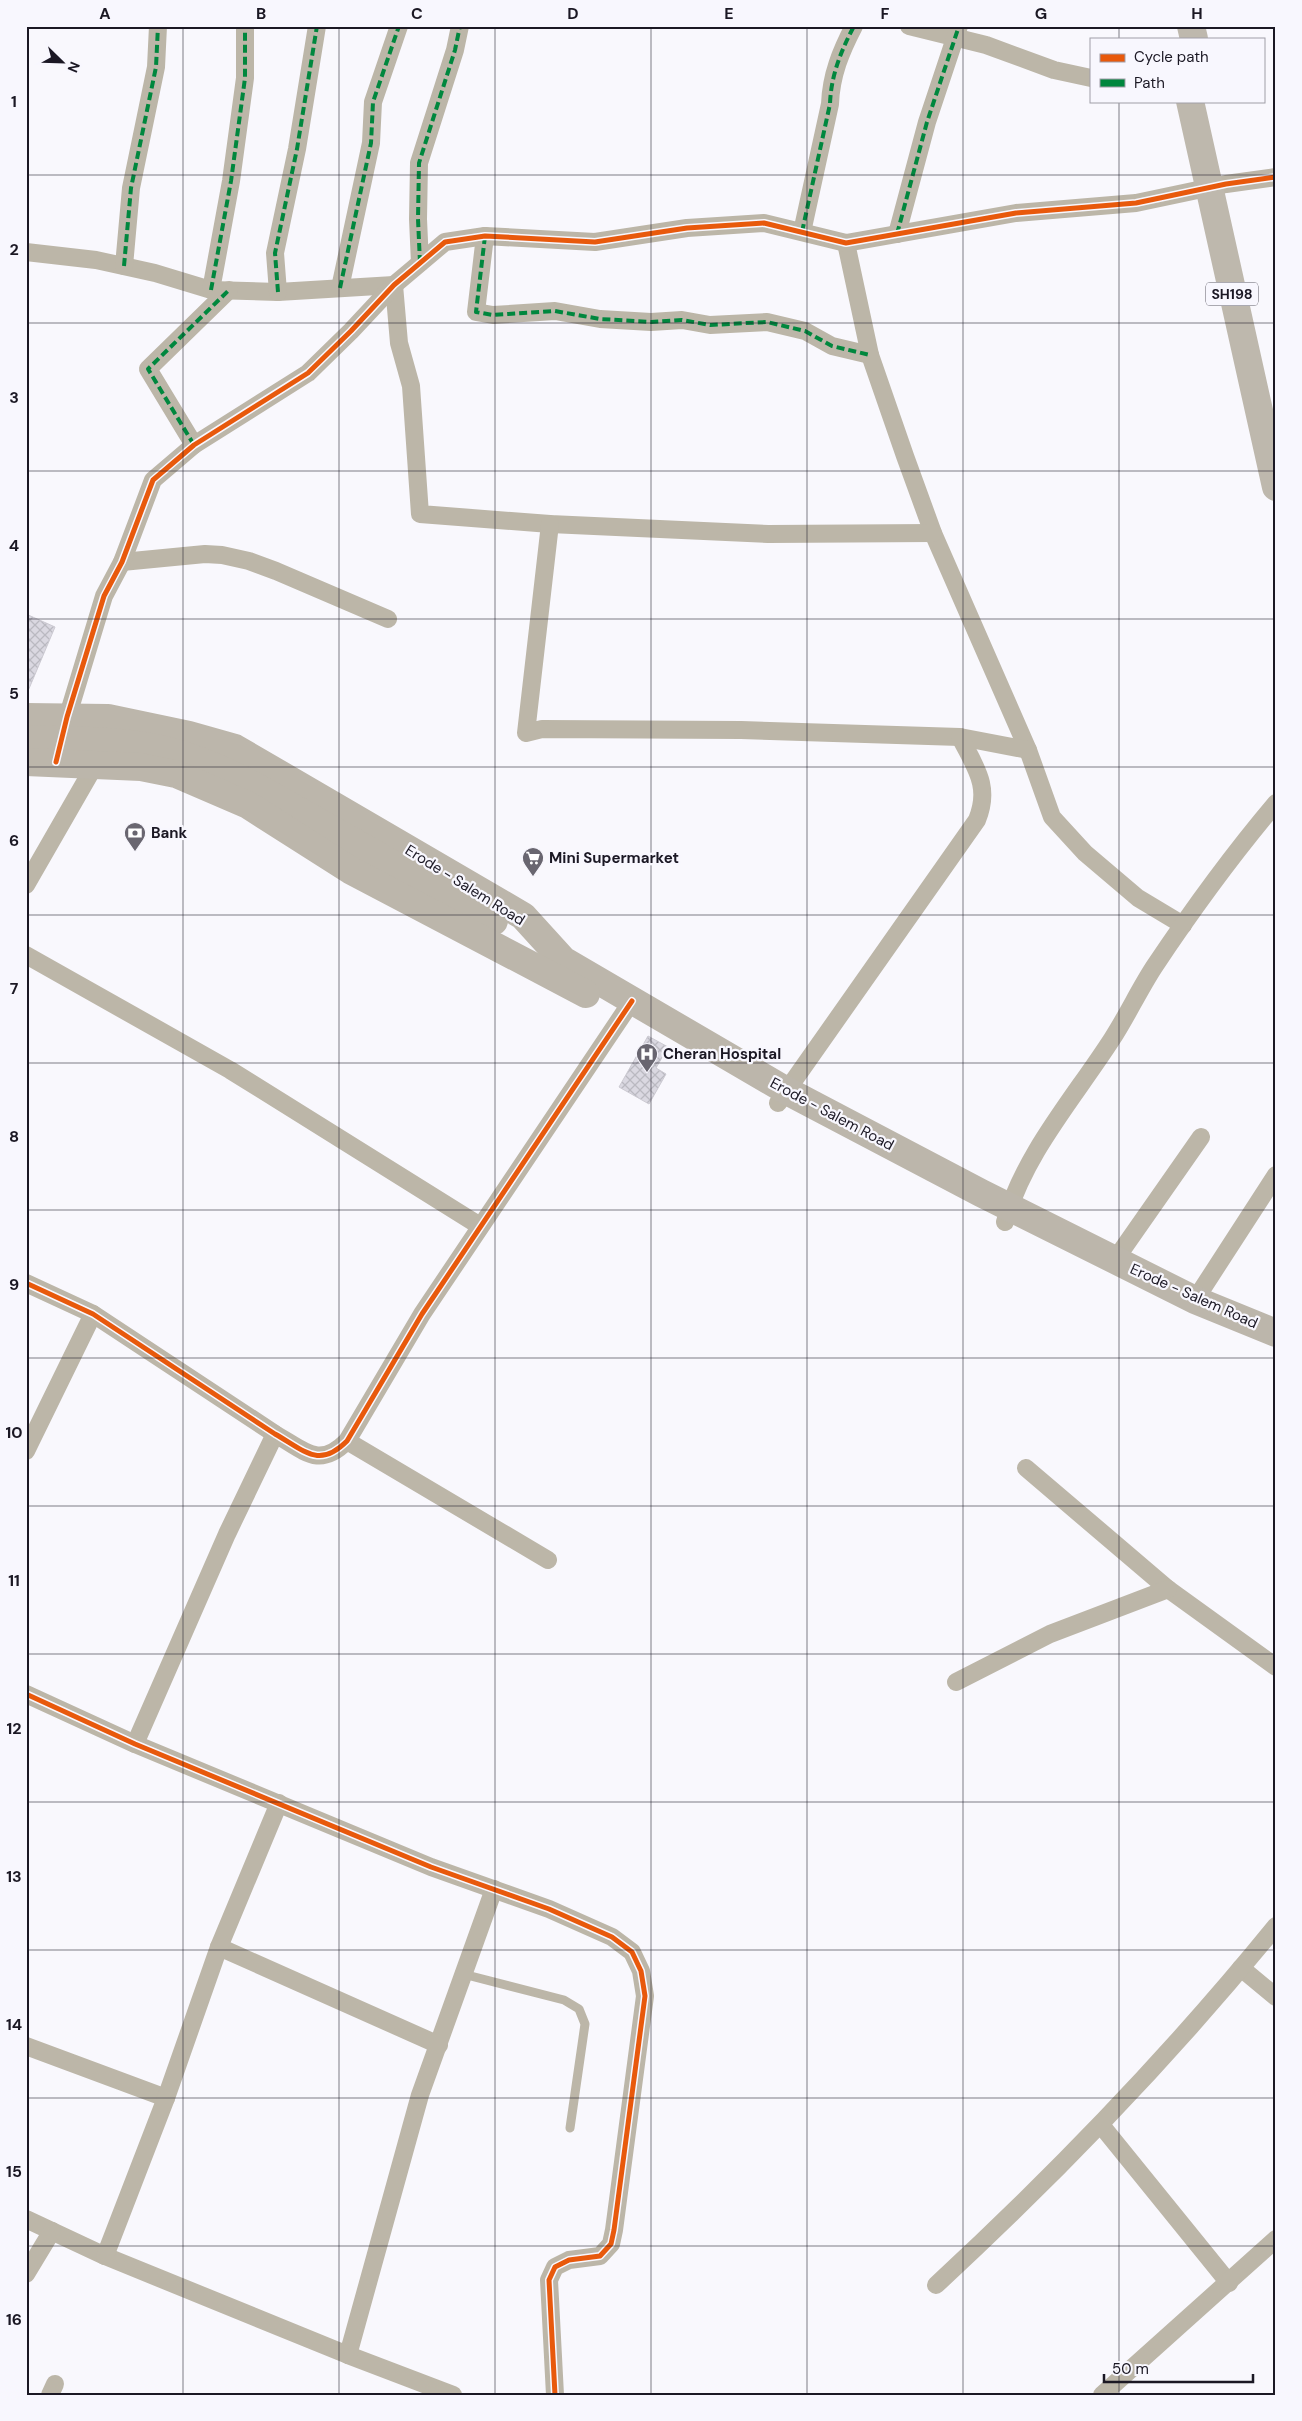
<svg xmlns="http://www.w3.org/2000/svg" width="1302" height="2421" font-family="'DM Sans',sans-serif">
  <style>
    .building { fill: url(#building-cross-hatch); stroke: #cccad2 }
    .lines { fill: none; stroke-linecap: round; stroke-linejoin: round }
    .service { stroke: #bcb6a8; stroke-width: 9 }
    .minor { stroke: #bcb6a8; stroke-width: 18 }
    .primary { stroke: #beb8ad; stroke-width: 28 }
    .trunk { stroke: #bcb6ab; stroke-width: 28 }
    .quiet { stroke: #00873e; stroke-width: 4; stroke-dasharray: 8 4; stroke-linecap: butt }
    .cycleway-casing { stroke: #f8f7fe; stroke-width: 8 }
    .cycleway { stroke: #e8590c; stroke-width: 5 }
    .grid { fill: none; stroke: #1b1824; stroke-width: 1; stroke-opacity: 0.55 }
    .labels { text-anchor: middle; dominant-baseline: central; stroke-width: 4.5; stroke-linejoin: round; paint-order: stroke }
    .shield { fill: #f8f7fe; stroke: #5d5b65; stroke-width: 1 }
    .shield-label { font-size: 14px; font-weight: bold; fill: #1b1824 }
    .poi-label { font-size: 15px; font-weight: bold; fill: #1b1824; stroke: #f8f7fe; text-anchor: start }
    .street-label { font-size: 15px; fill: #1b1824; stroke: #f8f7fe }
    .neatline { fill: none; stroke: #1b1824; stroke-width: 2 }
    .grid-label { font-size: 16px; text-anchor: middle; font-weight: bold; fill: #1b1824 }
  </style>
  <defs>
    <pattern id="building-cross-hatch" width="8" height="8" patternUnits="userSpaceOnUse" patternTransform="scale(1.25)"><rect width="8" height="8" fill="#dad8e1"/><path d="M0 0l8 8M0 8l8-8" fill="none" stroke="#bab9c1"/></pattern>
  </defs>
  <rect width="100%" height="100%" fill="#f9f8fd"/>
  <g class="building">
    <polygon points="26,614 55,627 28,691 26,690"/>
    <polygon points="648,1036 668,1047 656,1068 666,1074 649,1104 619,1087"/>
  </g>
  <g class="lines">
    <polyline class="service" points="463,1974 564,2000 579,2009 585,2024 570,2128"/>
    <g class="minor">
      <polyline points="909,26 986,45 1054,70 1091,78"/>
      <path d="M802,232L830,104C831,75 841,51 854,26"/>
      <polyline points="897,234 927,122 959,26"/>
      <polyline points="485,236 476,312 493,315 555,311 600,319 651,322 682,320 710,325 767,322 805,331 832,346 870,355"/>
      <polyline points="846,243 870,355 905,456 933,533 1028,750 1052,817 1085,853 1138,898 1183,925"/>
      <polyline points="26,252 96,260 155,273 211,290 278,292 394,285 399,343 411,386 420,514 550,524 768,534 933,533"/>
      <polyline points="420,263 418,219 419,163 455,50 460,26"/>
      <polyline points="124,266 131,188 156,67 158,26"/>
      <polyline points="340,288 371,143 373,102 399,26"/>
      <polyline points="211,290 231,181 245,78 245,26"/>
      <polyline points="278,292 275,253 297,149 317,26"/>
      <polyline points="194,445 148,369 229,290"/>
      <polyline points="550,524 526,733 542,729 741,730 960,737 1028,750"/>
      <polyline points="122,562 205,554 222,555 249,561 276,571 388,619"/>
      <polyline points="65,725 104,596 122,562 153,480 194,445 308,373 351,331 394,285 445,242 485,236 595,242 687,228 764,223 846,243 1016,213 1136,203 1226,184 1276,177"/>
      <polyline points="26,885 99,758"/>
      <polyline points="26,955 230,1070 480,1226"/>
      <path d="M778,1103L977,820C991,786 975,767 960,737"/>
      <path d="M1005,1222C1024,1154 1074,1098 1112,1039C1127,1016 1139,990 1154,967C1192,910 1232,855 1276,803"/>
      <polyline points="1115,1260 1201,1137"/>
      <path d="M26,1283L93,1314L275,1434C305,1451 319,1469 347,1441L422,1314L632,1001"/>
      <polyline points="1195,1300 1276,1175"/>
      <polyline points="347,1441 548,1560"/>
      <polyline points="26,1451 93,1314"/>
      <polyline points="1026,1468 1168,1589 1276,1667"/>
      <polyline points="956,1682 1050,1634 1168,1589"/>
      <polyline points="26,1694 135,1744 431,1867 549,1909 612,1937 632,1952 641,1971 645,1996 614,2230 611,2244 600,2256 569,2260 555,2267 549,2280 555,2395"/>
      <polyline points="135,1744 227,1534 275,1434"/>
      <polyline points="219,1947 439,2045"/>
      <polyline points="1241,1968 1276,1997"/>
      <polyline points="26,2046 166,2098"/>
      <polyline points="1101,2125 1229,2283"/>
      <polyline points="26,2219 105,2256 348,2355 453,2395"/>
      <polyline points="105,2256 166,2098 219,1947 279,1803"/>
      <polyline points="26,2274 52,2231"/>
      <path d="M936,2285C1057,2173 1172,2054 1276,1926"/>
      <polyline points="348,2355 420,2095 494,1889"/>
      <polyline points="50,2395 55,2384"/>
      <polyline points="1102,2395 1276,2239"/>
    </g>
    <g class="primary">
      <polyline points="1191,26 1194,39"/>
      <polyline points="1190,101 1276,487"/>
    </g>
    <g class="trunk">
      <polyline points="26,717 108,718 189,735 235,748 523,916 563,960 787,1091 981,1193 1195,1300 1276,1333"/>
      <path d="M26,739C74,741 126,739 173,752C227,767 274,797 322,824C380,857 437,889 494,921"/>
      <polyline points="26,762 141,767 176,774 248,805 350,870 586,994"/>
    </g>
    <g class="quiet">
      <path d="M802,232L830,104C831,75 841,51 854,26"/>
      <polyline points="897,234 927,122 959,26"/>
      <polyline points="485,236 476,312 493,315 555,311 600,319 651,322 682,320 710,325 767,322 805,331 832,346 870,355"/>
      <polyline points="420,263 418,219 419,163 455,50 460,26"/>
      <polyline points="124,266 131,188 156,67 158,26"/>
      <polyline points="340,288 371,143 373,102 399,26"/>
      <polyline points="211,290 231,181 245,78 245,26"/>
      <polyline points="278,292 275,253 297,149 317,26"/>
      <polyline points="194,445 148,369 229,290"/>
    </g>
    <g class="cycleway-casing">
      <g id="cycleway">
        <polyline points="56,762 67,717 104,596 122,562 153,480 194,445 308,373 351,331 394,285 445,242 485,236 595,242 687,228 764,223 846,243 1016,213 1136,203 1226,184 1276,177"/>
        <path d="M26,1283L93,1314L275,1434C305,1451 319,1469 347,1441L422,1314L632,1001"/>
        <polyline points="26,1694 135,1744 431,1867 549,1909 612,1937 632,1952 641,1971 645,1996 614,2230 611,2244 600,2256 569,2260 555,2267 549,2280 555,2395"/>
      </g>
    </g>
    <use href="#cycleway" class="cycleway"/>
  </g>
  <path class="grid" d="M183,26V2395M339,26V2395M495,26V2395M651,26V2395M807,26V2395M963,26V2395M1119,26V39M1119,101V2395M26,175H1276M26,323H1276M26,471H1276M26,619H1276M26,767H1276M26,915H1276M26,1063H1276M26,1210H1276M26,1358H1276M26,1506H1276M26,1654H1276M26,1802H1276M26,1950H1276M26,2098H1276M26,2246H1276"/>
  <defs>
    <g id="bank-pin" transform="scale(1.125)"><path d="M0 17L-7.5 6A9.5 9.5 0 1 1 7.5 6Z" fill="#696670" stroke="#f8f7fe"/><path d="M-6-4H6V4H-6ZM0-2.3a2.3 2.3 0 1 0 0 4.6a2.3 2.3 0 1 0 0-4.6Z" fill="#fff"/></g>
    <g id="supermarket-pin" transform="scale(1.125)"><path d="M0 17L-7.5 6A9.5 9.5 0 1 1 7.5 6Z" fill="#696670" stroke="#f8f7fe"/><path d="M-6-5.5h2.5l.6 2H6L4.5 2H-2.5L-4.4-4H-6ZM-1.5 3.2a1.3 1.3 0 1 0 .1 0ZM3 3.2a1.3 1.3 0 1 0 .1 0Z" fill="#fff"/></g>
    <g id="hospital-pin" transform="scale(1.125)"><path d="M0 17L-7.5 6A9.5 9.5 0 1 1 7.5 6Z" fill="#696670" stroke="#f8f7fe"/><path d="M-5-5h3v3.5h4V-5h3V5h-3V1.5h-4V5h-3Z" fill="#fff"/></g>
  </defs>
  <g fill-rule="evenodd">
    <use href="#bank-pin" x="135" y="833"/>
    <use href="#supermarket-pin" x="533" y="858"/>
    <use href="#hospital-pin" x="647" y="1054"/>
  </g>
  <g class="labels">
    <rect class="shield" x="1206" y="282.5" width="52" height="23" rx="4"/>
    <g class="shield-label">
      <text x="1232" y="294">SH198</text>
    </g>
    <g class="poi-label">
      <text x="151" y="833">Bank</text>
      <text x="549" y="858">Mini Supermarket</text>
      <text x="663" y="1054">Cheran Hospital</text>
    </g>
    <g class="street-label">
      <text transform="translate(465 885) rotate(32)">Erode - Salem Road</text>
      <text transform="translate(832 1114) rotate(28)">Erode - Salem Road</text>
      <text transform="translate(1194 1296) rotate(24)">Erode - Salem Road</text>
    </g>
  </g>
  <rect width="1302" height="2421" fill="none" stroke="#f8f7fe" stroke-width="55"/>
  <rect x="1090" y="38" width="175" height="65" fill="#f8f7fe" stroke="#a09ea7"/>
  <rect x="1100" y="54" width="25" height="8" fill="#e8590c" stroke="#a09ea7"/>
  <text x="1134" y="62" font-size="15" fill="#1b1824">Cycle path</text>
  <rect x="1100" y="79" width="25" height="8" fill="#00873e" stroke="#a09ea7"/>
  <text x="1134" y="88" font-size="15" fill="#1b1824">Path</text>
  <g transform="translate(62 62) rotate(113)" stroke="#f8f7fe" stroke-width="4" paint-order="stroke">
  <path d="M0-4L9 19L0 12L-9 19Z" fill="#1b1824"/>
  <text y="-8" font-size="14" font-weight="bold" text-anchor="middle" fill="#1b1824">N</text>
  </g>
  <path d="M1104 2374v8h149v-8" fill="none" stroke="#1b1824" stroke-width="2.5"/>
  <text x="1112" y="2374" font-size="15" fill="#1b1824" stroke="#f8f7fe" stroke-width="4" paint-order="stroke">50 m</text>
  <rect x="28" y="28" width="1246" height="2366" class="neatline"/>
  <g class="grid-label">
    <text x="105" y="19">A</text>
    <text x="261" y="19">B</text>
    <text x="417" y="19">C</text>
    <text x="573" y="19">D</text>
    <text x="729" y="19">E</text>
    <text x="885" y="19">F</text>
    <text x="1041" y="19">G</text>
    <text x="1197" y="19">H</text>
    <text x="14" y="107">1</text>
    <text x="14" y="255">2</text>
    <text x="14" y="403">3</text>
    <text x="14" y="551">4</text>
    <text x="14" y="699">5</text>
    <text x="14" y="846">6</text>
    <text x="14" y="994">7</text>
    <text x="14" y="1142">8</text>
    <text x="14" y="1290">9</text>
    <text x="14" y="1438">10</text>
    <text x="14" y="1586">11</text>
    <text x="14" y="1734">12</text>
    <text x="14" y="1882">13</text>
    <text x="14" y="2030">14</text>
    <text x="14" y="2177">15</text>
    <text x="14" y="2325">16</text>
  </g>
</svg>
